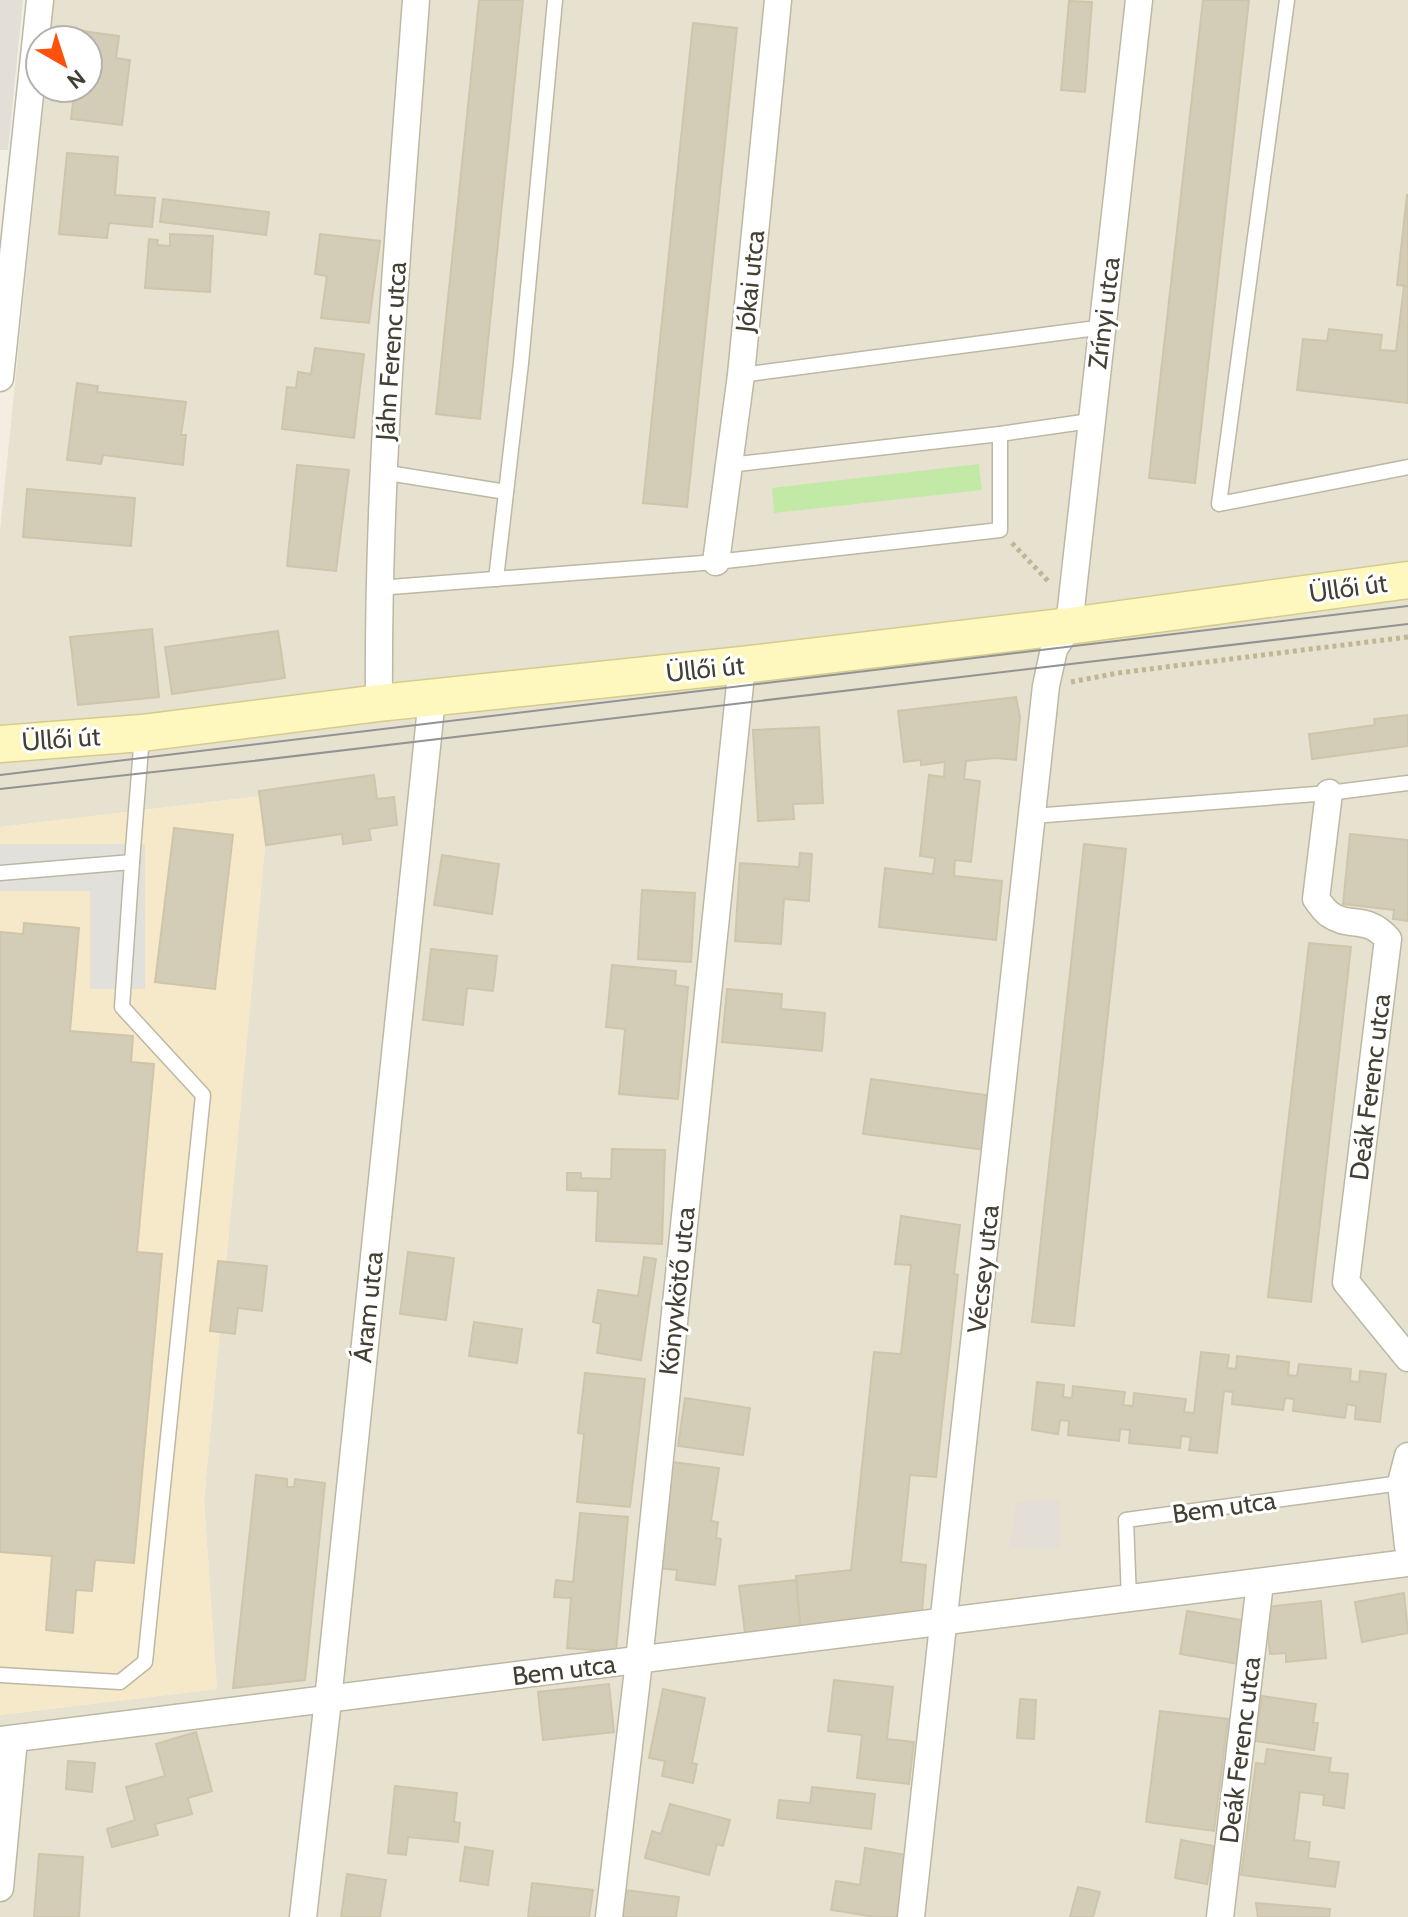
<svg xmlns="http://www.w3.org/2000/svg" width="1408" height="1917" font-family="Cabin,sans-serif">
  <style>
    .residential { fill: #e6e2cf }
    .commercial { fill: #f6e9ca }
    .industrial { fill: #e3dfd7 }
    .green { fill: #c3e9a7 }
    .parking { fill: #e2e0db }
    .building { fill: #d3ccb7; stroke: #cfc5aa; stroke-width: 2 }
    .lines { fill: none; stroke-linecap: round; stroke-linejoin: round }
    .service-casing { stroke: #bdb8a4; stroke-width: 17 }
    .minor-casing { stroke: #bdb8a4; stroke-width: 29 }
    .secondary-casing { stroke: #d4cc8e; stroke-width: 39 }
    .path { stroke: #c0b694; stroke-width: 5; stroke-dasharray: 4 4; stroke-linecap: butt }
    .service { stroke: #fff; stroke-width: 14 }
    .minor { stroke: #fff; stroke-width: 26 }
    .secondary { stroke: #fff8be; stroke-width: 36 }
    .tram { stroke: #939393; stroke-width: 2 }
    .labels { text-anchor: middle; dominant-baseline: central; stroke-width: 6; stroke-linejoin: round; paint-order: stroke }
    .street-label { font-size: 26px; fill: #433f32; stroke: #fff }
  </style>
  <rect width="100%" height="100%" fill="#f2efe2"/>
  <polygon class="residential" points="54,0 1408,0 1408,1917 0,1917 0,1715 217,1689 204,1501 269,795 0,827 0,531 45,88 88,88 88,40 50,40"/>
  <polygon class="commercial" points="270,795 204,1501 217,1689 0,1715 0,827"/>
  <g class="industrial">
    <polygon points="0,0 23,0 8,150 0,150"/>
    <polygon points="1059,1499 1061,1549 1010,1547 1016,1502"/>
  </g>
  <polygon class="green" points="979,464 982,490 774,513 772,488"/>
  <polygon class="parking" points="0,844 145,844 145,989 90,989 90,891 0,891"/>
  <g class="building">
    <polygon points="479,0 523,0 480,419 436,414"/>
    <polygon points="1203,0 1249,0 1195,483 1149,478"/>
    <polygon points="1069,1 1092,2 1085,92 1061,90"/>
    <polygon points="693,23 737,28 687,507 643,503"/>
    <polygon points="83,31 119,36 116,58 130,60 122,125 71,119 75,88 88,88 88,40 82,40"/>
    <polygon points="67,153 118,157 115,195 155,198 152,227 109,223 107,238 59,234"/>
    <polygon points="1407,195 1408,195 1408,286 1397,285"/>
    <polygon points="163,199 269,212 266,235 160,222"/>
    <polygon points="170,234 213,236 210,292 145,288 149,239 158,240 157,245 170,246"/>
    <polygon points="320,234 380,241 369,323 321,318 327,276 315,274"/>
    <polygon points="1404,286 1408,286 1408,403 1297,390 1303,339 1327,341 1329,329 1382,335 1380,350 1396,351"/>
    <polygon points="315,348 364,354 354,438 282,429 287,387 296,388 298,372 311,374"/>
    <polygon points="77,383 98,386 97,392 186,402 181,435 186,435 183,465 103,455 101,464 67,460"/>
    <polygon points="297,465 349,470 336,571 287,566"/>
    <polygon points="27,489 135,498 131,546 23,537"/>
    <polygon points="152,629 159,697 78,705 70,637"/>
    <polygon points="278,631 285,678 172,694 165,647"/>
    <polygon points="1016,697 1020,717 1016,760 995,758 966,761 964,779 980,781 971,862 955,860 954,876 1002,881 996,940 879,927 885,868 933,874 935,858 920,856 929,775 944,777 945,762 921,765 921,760 904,762 898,711"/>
    <polygon points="1408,715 1408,746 1312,759 1309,734 1375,725 1374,719"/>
    <polygon points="819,727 823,803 793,804 794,819 758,821 753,730"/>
    <polygon points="374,775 377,799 394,797 397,825 369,829 371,840 343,844 342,834 266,845 259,791"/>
    <polygon points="174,828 233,835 215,989 155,982"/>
    <polygon points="1350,834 1408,840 1408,921 1393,919 1394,910 1343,904"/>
    <polygon points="1084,844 1126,849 1074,1326 1032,1322"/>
    <polygon points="800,853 812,854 809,901 784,899 781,944 735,941 740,863 799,867"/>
    <polygon points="442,855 499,864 492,914 434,905"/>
    <polygon points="642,890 695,893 691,962 638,959"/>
    <polygon points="24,923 79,928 70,1031 133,1036 131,1062 154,1064 137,1252 162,1254 134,1563 95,1560 92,1591 76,1590 73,1633 46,1630 52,1556 0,1552 0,932 23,934"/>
    <polygon points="1309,943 1351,947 1311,1302 1268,1297"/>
    <polygon points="431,949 497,956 493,991 467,988 463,1025 423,1020"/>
    <polygon points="612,965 676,971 675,985 688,987 678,1099 619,1094 625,1029 606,1027"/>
    <polygon points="727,989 782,994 781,1009 825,1013 822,1051 722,1042"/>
    <polygon points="871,1079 993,1096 985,1150 863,1134"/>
    <polygon points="612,1149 665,1150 662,1244 596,1241 598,1191 567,1190 567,1173 581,1173 581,1178 611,1179"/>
    <polygon points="901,1216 960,1225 954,1274 958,1275 936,1477 910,1475 901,1562 926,1565 922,1612 800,1626 796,1576 851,1570 874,1352 901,1354 911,1265 895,1264"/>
    <polygon points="408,1252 454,1258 446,1320 400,1314"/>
    <polygon points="644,1257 656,1259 641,1360 597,1353 601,1324 593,1322 598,1290 638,1296"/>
    <polygon points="218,1261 267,1266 262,1311 238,1308 235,1334 210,1331"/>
    <polygon points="474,1322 522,1329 517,1363 469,1356"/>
    <polygon points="1201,1352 1229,1355 1227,1368 1236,1369 1237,1356 1289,1362 1288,1375 1297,1376 1299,1364 1351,1369 1350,1381 1359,1382 1360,1371 1386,1374 1380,1422 1355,1419 1356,1406 1347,1404 1345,1418 1293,1411 1294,1399 1285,1398 1283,1410 1232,1404 1233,1392 1224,1391 1217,1453 1189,1450 1191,1437 1181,1436 1180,1448 1129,1443 1130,1430 1120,1429 1119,1441 1068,1435 1069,1421 1060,1420 1058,1434 1032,1430 1037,1382 1064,1385 1063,1397 1072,1398 1073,1386 1125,1392 1123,1405 1133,1406 1134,1393 1186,1399 1184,1412 1194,1413"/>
    <polygon points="585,1373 645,1379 630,1507 577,1502 584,1434 578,1433"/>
    <polygon points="685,1398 750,1408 743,1455 678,1446"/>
    <polygon points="673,1462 719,1468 711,1521 718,1522 716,1538 721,1539 715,1585 676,1580 677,1570 658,1568"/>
    <polygon points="256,1475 287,1479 287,1487 294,1487 295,1479 325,1483 305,1680 233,1688"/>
    <polygon points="580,1513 628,1517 616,1652 567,1648 571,1598 554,1597 556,1580 573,1582"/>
    <polygon points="796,1580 800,1626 745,1633 739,1586"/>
    <polygon points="1404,1593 1408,1633 1362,1642 1355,1602"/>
    <polygon points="1321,1601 1326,1658 1286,1662 1286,1653 1270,1654 1265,1607"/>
    <polygon points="1187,1611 1242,1620 1240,1637 1250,1638 1245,1665 1180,1654"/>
    <polygon points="834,1680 893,1687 887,1739 914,1742 909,1784 857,1778 862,1735 828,1731"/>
    <polygon points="609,1684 614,1732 543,1740 538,1692"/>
    <polygon points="663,1689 705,1698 692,1763 697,1764 693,1783 662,1776 665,1761 649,1758"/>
    <polygon points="1262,1696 1316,1704 1313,1723 1318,1723 1314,1750 1255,1741"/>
    <polygon points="1020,1699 1036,1700 1034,1739 1017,1738"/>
    <polygon points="1160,1711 1228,1719 1214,1831 1146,1822"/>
    <polygon points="196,1732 212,1791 188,1798 192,1814 155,1824 158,1835 112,1847 107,1829 135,1820 126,1787 165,1776 156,1744"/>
    <polygon points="1267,1749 1331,1758 1329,1772 1348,1774 1344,1808 1323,1805 1324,1795 1300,1792 1294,1840 1310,1842 1308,1858 1339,1862 1335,1887 1241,1875 1256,1763 1265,1764"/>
    <polygon points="68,1761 95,1763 92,1792 66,1789"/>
    <polygon points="395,1786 457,1793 454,1822 460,1823 458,1842 408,1837 406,1855 388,1853"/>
    <polygon points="812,1787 875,1794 871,1829 777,1818 779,1800 810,1803"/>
    <polygon points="670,1804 730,1820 723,1846 717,1844 709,1875 645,1858 652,1831 661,1834"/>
    <polygon points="1181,1840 1214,1846 1207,1884 1175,1878"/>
    <polygon points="465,1847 493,1851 488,1885 460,1881"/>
    <polygon points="865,1848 907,1855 897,1917 876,1917 831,1910 836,1881 860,1885"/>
    <polygon points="39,1854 83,1857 79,1917 34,1917"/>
    <polygon points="347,1874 386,1880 380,1917 341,1917"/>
    <polygon points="532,1883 593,1890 589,1917 528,1917"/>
    <polygon points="1078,1887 1100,1892 1093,1917 1070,1917"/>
    <polygon points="625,1890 679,1897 676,1917 621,1917"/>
    <polygon points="1256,1903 1330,1909 1329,1917 1258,1917"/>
  </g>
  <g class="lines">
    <g class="service-casing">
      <g id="service">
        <polyline points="1287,0 1219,504 1408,467"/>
        <polyline points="741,375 1104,327"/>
        <polyline points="729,465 1000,434 1090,421"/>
        <polyline points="382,472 506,492"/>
        <polyline points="496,579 521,363 555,0"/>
        <polyline points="378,588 716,562 1000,530 1000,434"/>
        <polyline points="1033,816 1329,793 1408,783"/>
        <polyline points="0,873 132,862 142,735"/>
        <polyline points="1129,1600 1126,1520 1401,1483"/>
        <polyline points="0,1675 120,1682 145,1662 203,1095 122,1007 132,862"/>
      </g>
    </g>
    <g class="minor-casing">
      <g id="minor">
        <polyline points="0,378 40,0"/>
        <polyline points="716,562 741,375 778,0"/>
        <path d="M379,703C377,468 399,234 416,0"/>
        <path d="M1329,793L1316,899C1320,904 1324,910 1329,914C1350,929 1366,914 1388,939L1346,1282L1408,1358"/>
        <polyline points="1408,1456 1401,1483 1408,1546"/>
        <polyline points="0,1740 1408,1563"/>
        <polyline points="0,1888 14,1739"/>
        <polyline points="303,1917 328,1700 432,698"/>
        <polyline points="609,1917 639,1661 742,665"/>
        <polyline points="911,1917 1046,686 1054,649 1069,626 1139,0"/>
        <polyline points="1220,1917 1260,1583"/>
      </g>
    </g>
    <g class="secondary-casing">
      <polyline id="secondary" points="0,744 142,733 379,703 742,665 1069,626 1408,580"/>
    </g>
    <g class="path">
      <polyline points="1012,543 1049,582"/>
      <polyline points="1071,682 1118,673 1408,637"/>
    </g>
    <use href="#service" class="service"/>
    <use href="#minor" class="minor"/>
    <use href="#secondary" class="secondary"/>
    <g class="tram">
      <polyline points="0,775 1408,606"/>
      <polyline points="0,789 253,761 1408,624"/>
    </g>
  </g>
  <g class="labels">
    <g class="street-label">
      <text transform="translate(750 281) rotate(-84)">Jókai utca</text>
      <text transform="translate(1104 313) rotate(-83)">Zrínyi utca</text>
      <text transform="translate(391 351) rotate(-86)">Jáhn Ferenc utca</text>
      <text transform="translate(1348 588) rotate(-8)">Üllői út</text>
      <text transform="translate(705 669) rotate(-6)">Üllői út</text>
      <text transform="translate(61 739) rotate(-4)">Üllői út</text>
      <text transform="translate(1370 1087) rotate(-83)">Deák Ferenc utca</text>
      <text transform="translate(983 1269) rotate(-84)">Vécsey utca</text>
      <text transform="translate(677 1291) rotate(-84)">Könyvkötő utca</text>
      <text transform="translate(368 1307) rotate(-84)">Áram utca</text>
      <text transform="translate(1224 1507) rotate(-8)">Bem utca</text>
      <text transform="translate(564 1670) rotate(-7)">Bem utca</text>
      <text transform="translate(1240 1750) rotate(-83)">Deák Ferenc utca</text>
    </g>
  </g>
  <g transform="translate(64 64) rotate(141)"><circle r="38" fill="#ffffff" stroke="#b4b2ad" stroke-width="2"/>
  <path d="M0-6L14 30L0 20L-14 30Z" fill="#ff510b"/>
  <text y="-12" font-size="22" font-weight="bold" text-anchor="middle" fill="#433f32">N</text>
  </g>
</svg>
